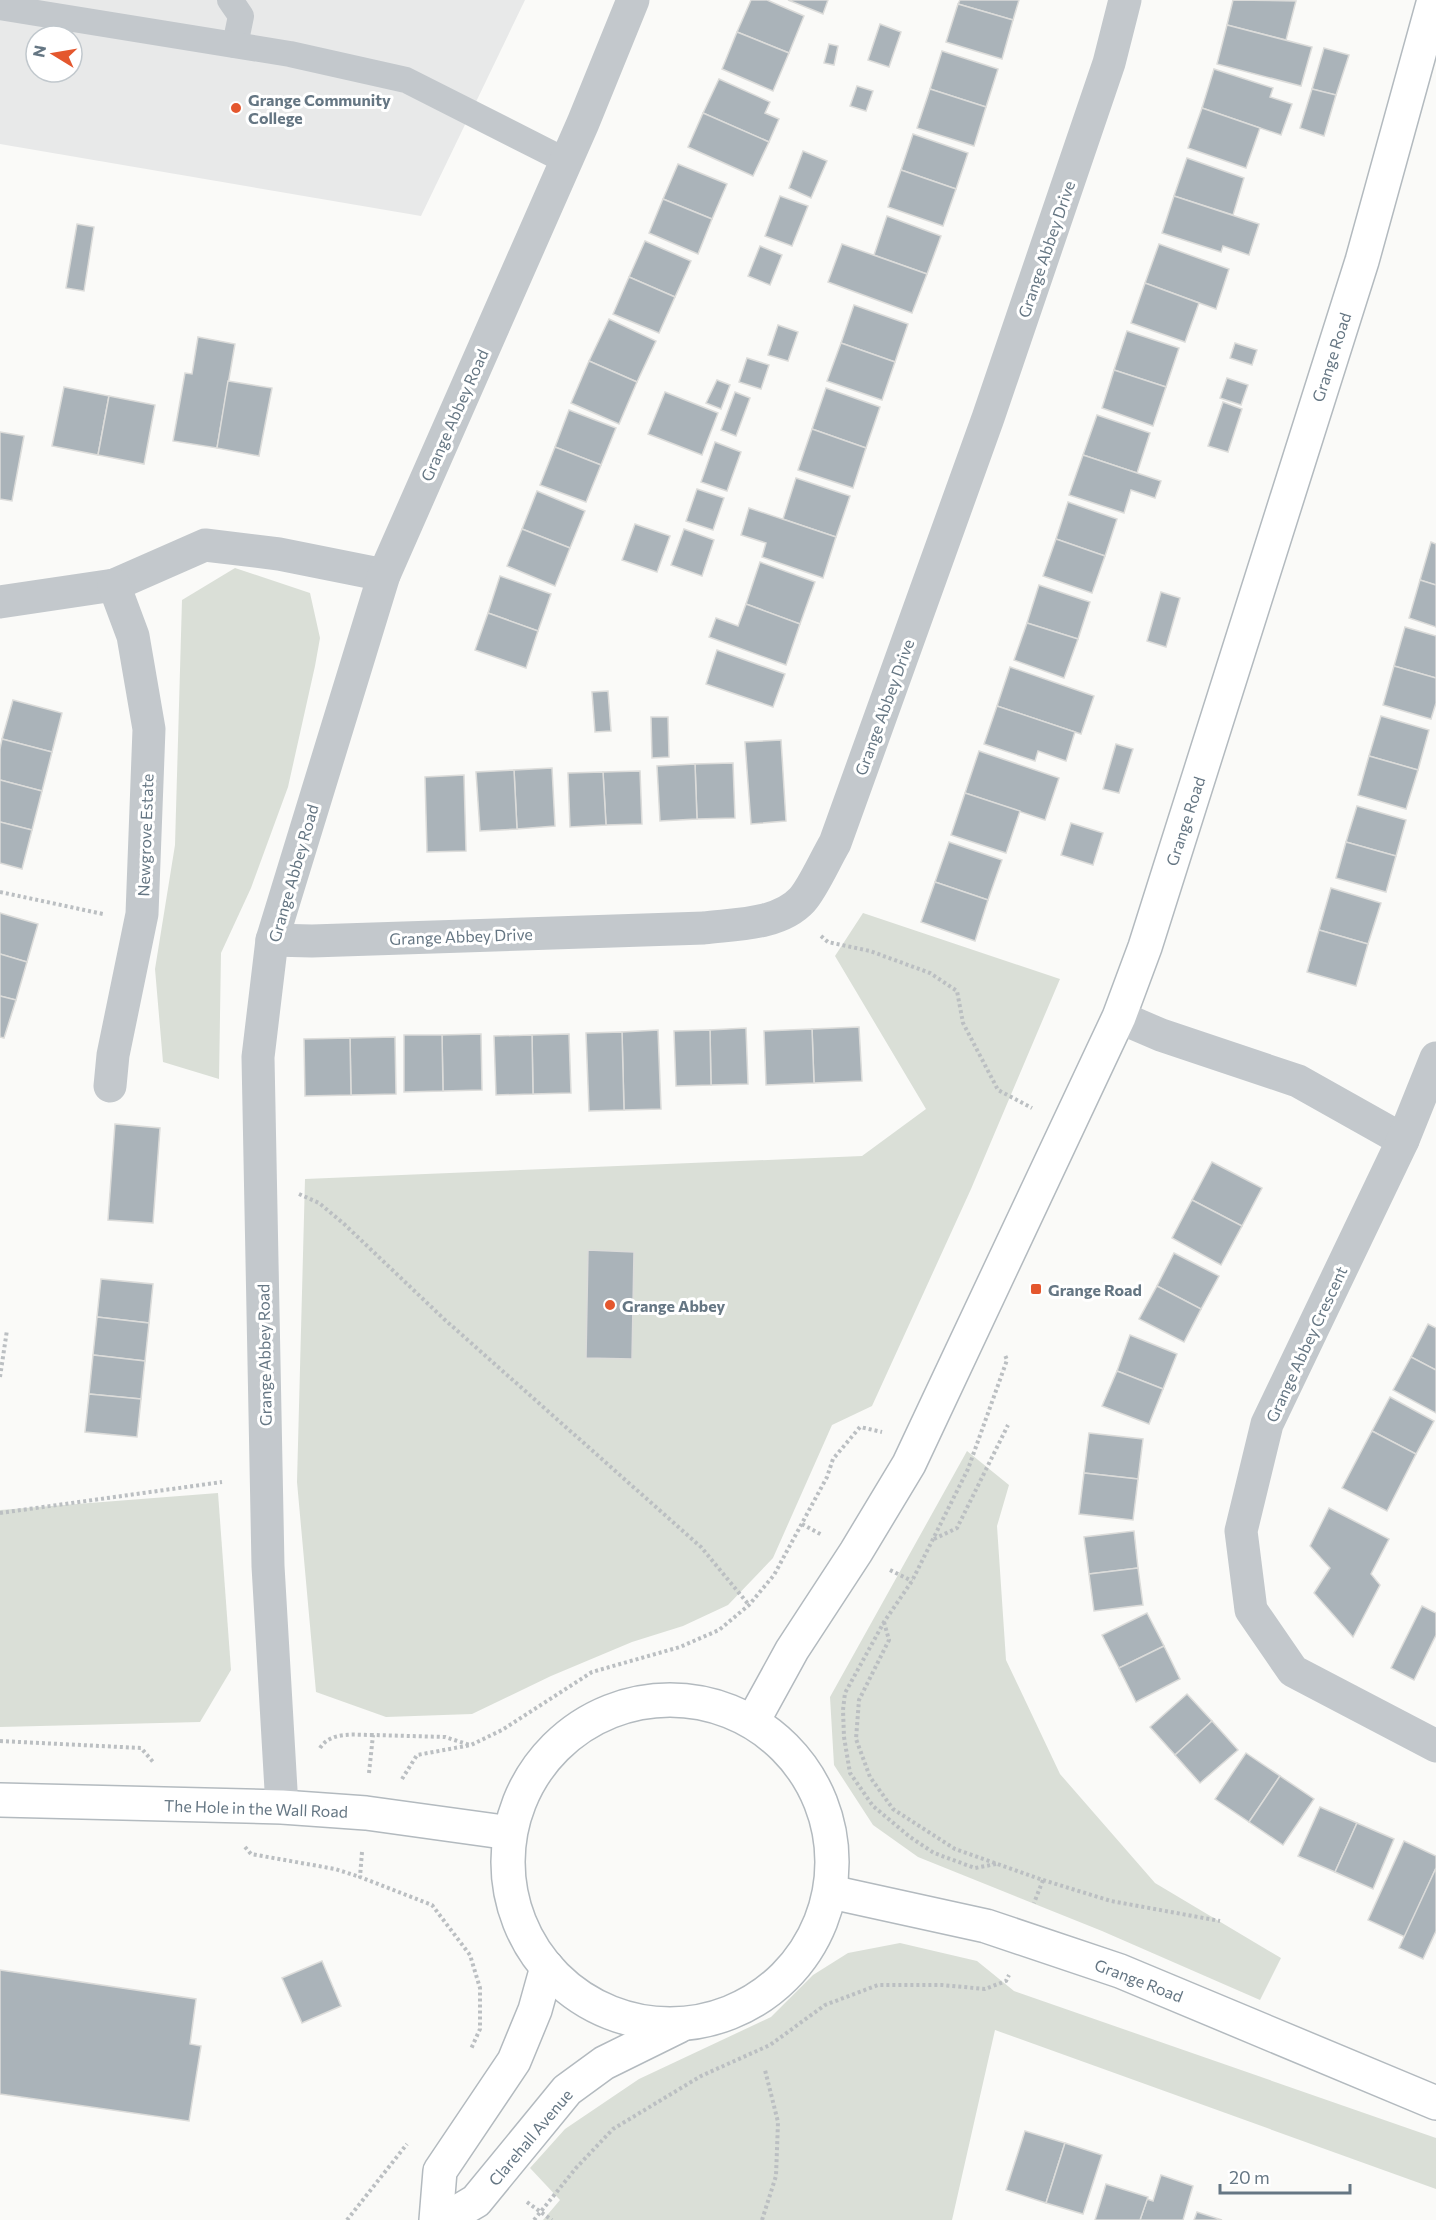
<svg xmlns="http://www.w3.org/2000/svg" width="1436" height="2220" font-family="Commissioner,sans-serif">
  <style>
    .built { fill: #e8e9e9; fill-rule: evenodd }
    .green { fill: #dadfd7 }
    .building { fill: #aab3b9; stroke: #dcdcda; stroke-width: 1.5 }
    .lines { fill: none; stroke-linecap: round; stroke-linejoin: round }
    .secondary-casing { stroke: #b3babf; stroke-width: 36 }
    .path { stroke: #bbbfc2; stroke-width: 4; stroke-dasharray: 3 3; stroke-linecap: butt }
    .lane { stroke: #c3c8cc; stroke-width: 26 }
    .street { stroke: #c3c8cc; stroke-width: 33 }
    .secondary { stroke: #fff; stroke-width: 33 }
    .poi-dot { fill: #e4572e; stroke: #fff; stroke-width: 2 }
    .labels { text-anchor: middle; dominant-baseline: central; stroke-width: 6; stroke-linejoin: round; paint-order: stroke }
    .poi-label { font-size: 16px; font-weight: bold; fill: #657683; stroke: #fff; text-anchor: start }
    .street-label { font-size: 16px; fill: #657683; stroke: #fff }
  </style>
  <rect width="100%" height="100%" fill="#fafaf8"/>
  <path class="built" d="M0,0H525L421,216L0,144ZM36,36H72V72H36Z"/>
  <g class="green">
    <polygon points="235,568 310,593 320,638 315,666 288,787 251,888 221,953 219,1079 163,1062 155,969 175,845 182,600"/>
    <polygon points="863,913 1060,979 971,1189 872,1406 832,1425 773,1558 728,1605 683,1626 632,1642 551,1676 472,1714 386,1717 316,1692 297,1482 305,1179 862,1156 926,1109 835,956"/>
    <polygon points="967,1451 1009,1485 997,1526 1006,1660 1060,1774 1155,1883 1281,1958 1260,2000 1102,1931 918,1857 873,1825 834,1765 830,1697"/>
    <polygon points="218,1493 231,1670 200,1722 0,1727 0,1510"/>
    <polygon points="900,1943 977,1961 1014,1991 1436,2138 1436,2189 995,2030 952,2220 543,2220 560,2200 530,2168 565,2129 639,2079 771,2017 813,1975 848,1953"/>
  </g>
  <g class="building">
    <polygon points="751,0 767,0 804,16 789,53 737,32"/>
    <polygon points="788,0 828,0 823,14"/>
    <polygon points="960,0 1019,0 1013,20 958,4"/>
    <polygon points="1233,0 1296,1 1286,40 1227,25"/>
    <polygon points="958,4 1013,20 1002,59 946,42"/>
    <polygon points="880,24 901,32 889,67 868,60"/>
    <polygon points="1227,25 1312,47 1301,86 1217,64"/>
    <polygon points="737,32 789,53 773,91 722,69"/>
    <polygon points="829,44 838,46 834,65 824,63"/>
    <polygon points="1324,48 1349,55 1336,95 1312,89"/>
    <polygon points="942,51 998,69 986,107 930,89"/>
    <polygon points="1214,69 1273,88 1270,97 1292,104 1281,135 1202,108"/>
    <polygon points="719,79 770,102 765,113 779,119 769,142 703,113"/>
    <polygon points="857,86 873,91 866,111 850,106"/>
    <polygon points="930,89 986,107 974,146 917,128"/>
    <polygon points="1312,89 1336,95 1324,136 1300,128"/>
    <polygon points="1202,108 1260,128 1246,168 1188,148"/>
    <polygon points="703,113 769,142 753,176 688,147"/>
    <polygon points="913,134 968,153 956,189 901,170"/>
    <polygon points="803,151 827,161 811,198 789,188"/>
    <polygon points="1187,158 1244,178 1233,215 1174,196"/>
    <polygon points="678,164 727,184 712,219 663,199"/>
    <polygon points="901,170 956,189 943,226 888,207"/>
    <polygon points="780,196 808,206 792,246 765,236"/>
    <polygon points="1174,196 1259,224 1249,255 1223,246 1221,252 1162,233"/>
    <polygon points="663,199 712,219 698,254 649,233"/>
    <polygon points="887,216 941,236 927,274 874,255"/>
    <polygon points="77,224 94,227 84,291 66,288"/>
    <polygon points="645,241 691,261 675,297 629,277"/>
    <polygon points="842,244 927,274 912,313 828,282"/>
    <polygon points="1159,244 1229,269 1216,309 1145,283"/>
    <polygon points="760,246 782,255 770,285 748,276"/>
    <polygon points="629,277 675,297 659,333 613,314"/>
    <polygon points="1145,283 1199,303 1185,342 1131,323"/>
    <polygon points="854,305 908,324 895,362 841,343"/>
    <polygon points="609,319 656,341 637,382 589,361"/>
    <polygon points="778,325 798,332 788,361 768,355"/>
    <polygon points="1127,331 1179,348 1166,387 1114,370"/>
    <polygon points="198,337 235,344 217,448 173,441 185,373 192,374"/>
    <polygon points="841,343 895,362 882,400 827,381"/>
    <polygon points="1235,343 1257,350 1252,365 1230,358"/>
    <polygon points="747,358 769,365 761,389 739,382"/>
    <polygon points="589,361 637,382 619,424 571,403"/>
    <polygon points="1114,370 1166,387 1153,426 1102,408"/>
    <polygon points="1227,378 1248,385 1241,405 1220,398"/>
    <polygon points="717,380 730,385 721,409 706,403"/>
    <polygon points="228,381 272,388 259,456 217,448"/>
    <polygon points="64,387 109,396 98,455 52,446"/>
    <polygon points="826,388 880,407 866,448 812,429"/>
    <polygon points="665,392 718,413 702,455 648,434"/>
    <polygon points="735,392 750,398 736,436 721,430"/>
    <polygon points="109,396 155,405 144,464 98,455"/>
    <polygon points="1223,402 1242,409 1228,452 1208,446"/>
    <polygon points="569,410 616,428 601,465 555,447"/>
    <polygon points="1097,415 1150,433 1137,473 1083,455"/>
    <polygon points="812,429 866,448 853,488 798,470"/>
    <polygon points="0,432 24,436 12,501 0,499"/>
    <polygon points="715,442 741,452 727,491 701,482"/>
    <polygon points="555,447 601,465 586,502 540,485"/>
    <polygon points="1083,455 1161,481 1155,498 1131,490 1124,513 1069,495"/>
    <polygon points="796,478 850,496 836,537 783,519"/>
    <polygon points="697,489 724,498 713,530 686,521"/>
    <polygon points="537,491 585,511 570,548 522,529"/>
    <polygon points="1068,502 1117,519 1105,556 1056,539"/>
    <polygon points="749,508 836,537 823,578 762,557 766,543 741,535"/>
    <polygon points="635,524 670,536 657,572 622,560"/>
    <polygon points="522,529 570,548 555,586 507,566"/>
    <polygon points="684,529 714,540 702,576 671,565"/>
    <polygon points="1056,539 1105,556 1092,593 1043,576"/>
    <polygon points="1431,542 1436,544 1436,585 1420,580"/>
    <polygon points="760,562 815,582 800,624 746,604"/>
    <polygon points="500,576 551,594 538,631 488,613"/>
    <polygon points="1420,580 1436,585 1436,627 1409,618"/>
    <polygon points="1039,585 1090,602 1078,639 1027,623"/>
    <polygon points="1161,592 1180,598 1166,647 1147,641"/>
    <polygon points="746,604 800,624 786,665 709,637 716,618 738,626"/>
    <polygon points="488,613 538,631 526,668 475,650"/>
    <polygon points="1027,623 1078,639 1064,678 1014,660"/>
    <polygon points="1405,627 1436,636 1436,678 1394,666"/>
    <polygon points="717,650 785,674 773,707 706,684"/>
    <polygon points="1394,666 1436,678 1436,703 1431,719 1383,705"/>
    <polygon points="1010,667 1094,696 1081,734 997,706"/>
    <polygon points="608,691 611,731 595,732 592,692"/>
    <polygon points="13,700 62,713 52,752 2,739"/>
    <polygon points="997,706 1075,732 1066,761 1038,751 1035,761 984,744"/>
    <polygon points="1381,716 1429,730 1418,770 1369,756"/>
    <polygon points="651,717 668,717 669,757 652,758"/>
    <polygon points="2,739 52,752 42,791 0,780 0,749"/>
    <polygon points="781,740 786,821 751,824 745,742"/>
    <polygon points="1116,744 1133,749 1119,793 1103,789"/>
    <polygon points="979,751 1059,778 1045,820 965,793"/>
    <polygon points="1369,756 1418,770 1406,809 1358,795"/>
    <polygon points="733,763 735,818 697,819 695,764"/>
    <polygon points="695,764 697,819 660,821 657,766"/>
    <polygon points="552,768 555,826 517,829 514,770"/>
    <polygon points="514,770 517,829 480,831 476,772"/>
    <polygon points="640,771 642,824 606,825 603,772"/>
    <polygon points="603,772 606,825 570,827 568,773"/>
    <polygon points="464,775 466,851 427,852 425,777"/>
    <polygon points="0,780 42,791 32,830 0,822"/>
    <polygon points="965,793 1020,811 1006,853 951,835"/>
    <polygon points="1357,806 1406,820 1396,856 1346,842"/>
    <polygon points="0,822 32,830 22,869 0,863"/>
    <polygon points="1071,823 1103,833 1093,865 1061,855"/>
    <polygon points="949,842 1002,860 988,900 935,882"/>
    <polygon points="1346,842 1396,856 1386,892 1336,878"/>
    <polygon points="935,882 988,900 975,941 921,922"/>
    <polygon points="1331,888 1381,903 1368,944 1319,930"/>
    <polygon points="0,913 38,924 27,962 0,954"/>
    <polygon points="1319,930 1368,944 1356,986 1307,972"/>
    <polygon points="0,954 27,962 16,1000 0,996"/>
    <polygon points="0,996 16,1000 4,1038 0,1037"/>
    <polygon points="859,1027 862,1081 814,1083 812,1029"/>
    <polygon points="746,1028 748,1084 711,1085 710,1030"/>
    <polygon points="812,1029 814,1083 766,1085 764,1031"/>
    <polygon points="658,1030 661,1109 624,1110 622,1032"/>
    <polygon points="710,1030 711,1085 676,1086 674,1031"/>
    <polygon points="622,1032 624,1110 589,1111 586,1033"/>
    <polygon points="481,1034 482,1090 443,1091 442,1035"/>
    <polygon points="569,1034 571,1093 533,1094 532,1035"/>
    <polygon points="404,1035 442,1035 443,1091 404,1092"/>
    <polygon points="532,1035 533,1094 496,1095 494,1036"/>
    <polygon points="395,1037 396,1094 351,1095 350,1038"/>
    <polygon points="350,1038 351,1095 305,1096 304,1039"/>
    <polygon points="115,1124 160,1128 153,1223 108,1220"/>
    <polygon points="1212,1162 1262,1188 1242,1226 1192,1200"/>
    <polygon points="1192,1200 1242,1226 1221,1265 1172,1238"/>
    <polygon points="588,1250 634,1252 632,1359 586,1358"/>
    <polygon points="1174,1253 1219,1276 1201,1309 1157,1286"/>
    <polygon points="101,1279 153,1284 149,1323 97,1317"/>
    <polygon points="1157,1286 1201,1309 1184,1342 1139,1319"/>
    <polygon points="97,1317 149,1323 145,1361 93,1355"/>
    <polygon points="1428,1324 1436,1328 1436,1370 1411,1357"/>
    <polygon points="1130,1335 1177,1354 1163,1389 1117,1371"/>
    <polygon points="93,1355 145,1361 141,1399 89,1394"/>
    <polygon points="1411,1357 1436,1370 1436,1413 1393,1390"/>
    <polygon points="1117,1371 1163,1389 1149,1424 1102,1406"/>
    <polygon points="89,1394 141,1399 137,1437 85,1432"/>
    <polygon points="1390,1397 1434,1421 1416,1454 1372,1431"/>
    <polygon points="1372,1431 1416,1454 1387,1511 1342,1488"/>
    <polygon points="1089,1433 1143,1439 1138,1479 1084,1473"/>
    <polygon points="1084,1473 1138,1479 1133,1520 1079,1514"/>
    <polygon points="1329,1508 1389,1539 1371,1574 1380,1585 1353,1637 1314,1593 1330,1568 1310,1546"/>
    <polygon points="1134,1531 1138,1568 1089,1574 1084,1537"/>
    <polygon points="1138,1568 1143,1605 1094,1611 1089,1574"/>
    <polygon points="1422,1606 1436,1613 1436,1635 1414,1680 1391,1668"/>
    <polygon points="1147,1613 1164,1646 1119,1668 1102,1635"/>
    <polygon points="1164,1646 1180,1679 1136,1702 1119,1668"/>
    <polygon points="1187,1694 1212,1721 1175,1755 1150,1727"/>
    <polygon points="1212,1721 1238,1750 1200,1783 1175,1755"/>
    <polygon points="1246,1753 1280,1776 1249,1822 1215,1799"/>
    <polygon points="1280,1776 1314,1799 1283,1845 1249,1822"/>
    <polygon points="1320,1807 1357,1823 1335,1872 1298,1856"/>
    <polygon points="1357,1823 1394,1839 1373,1889 1335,1872"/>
    <polygon points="1404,1841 1436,1856 1436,1868 1405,1937 1368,1920"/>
    <polygon points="1436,1868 1436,1931 1423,1959 1399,1948"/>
    <polygon points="322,1961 341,2006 302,2023 282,1978"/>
    <polygon points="0,1970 196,1999 190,2044 201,2046 189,2121 0,2094"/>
    <polygon points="1025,2131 1065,2143 1046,2203 1006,2190"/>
    <polygon points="1065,2143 1102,2155 1083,2214 1046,2203"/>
    <polygon points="1161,2175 1193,2186 1183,2220 1140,2220 1147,2199 1153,2201"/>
    <polygon points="1106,2184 1148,2197 1140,2220 1095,2220"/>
    <polygon points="1197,2212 1222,2220 1194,2220"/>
  </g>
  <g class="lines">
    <g class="secondary-casing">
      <g id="secondary">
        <circle cx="670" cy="1862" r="162"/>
        <polyline points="753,1721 792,1650 856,1552 909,1464 1119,1017 1145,947 1362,261 1434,0"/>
        <polyline points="0,1800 282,1807 366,1813 510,1833"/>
        <polyline points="831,1892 986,1926 1120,1971 1436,2103"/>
        <polyline points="436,2220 440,2171 514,2061 535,2010 547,1967"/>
        <polyline points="444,2220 476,2201 567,2090 604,2063 679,2026"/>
      </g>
    </g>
    <g class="path">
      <polyline points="0,892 103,914"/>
      <polyline points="821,936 828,942 870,951 930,973 957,991 963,1023 998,1090 1032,1108"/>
      <polyline points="299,1194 319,1203 343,1223 444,1319 701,1547 749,1605"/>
      <polyline points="0,1377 7,1330"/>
      <polyline points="0,1513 222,1482"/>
      <polyline points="802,1524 822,1535"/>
      <polyline points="934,1539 957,1528 1008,1425"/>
      <polyline points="890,1570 912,1581"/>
      <polyline points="884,1622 889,1640 859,1700 856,1739 870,1777 893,1809 955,1849 1043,1880 1034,1903"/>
      <polyline points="0,1741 141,1748 154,1763"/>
      <path d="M320,1748C331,1731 354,1735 373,1735"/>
      <polyline points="369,1773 373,1735 445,1737 470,1745"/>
      <polyline points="402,1779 417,1755 471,1745 502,1730 592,1672 680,1647 719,1630 749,1605 774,1575 827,1477 833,1459 860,1427 882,1432"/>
      <polyline points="245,1847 251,1854 335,1869 360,1877"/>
      <polyline points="362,1852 360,1877 432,1905 470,1955 480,1988 480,2029 471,2049"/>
      <polyline points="996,1864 975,1868 934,1853 910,1837 873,1806 850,1773 844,1737 843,1710 845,1693 884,1622 912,1581 968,1469 1007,1360 1005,1355"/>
      <polyline points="1043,1880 1111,1901 1220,1921"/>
      <polyline points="527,2202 552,2220"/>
      <polyline points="347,2220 407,2144"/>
      <polyline points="534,2220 576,2168 613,2129 701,2076 770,2045 825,2005 878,1985 942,1985 985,1989 1006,1981 1009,1975"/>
      <polyline points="762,2220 776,2176 778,2122 765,2070"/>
    </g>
    <g class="lane">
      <polyline points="230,0 241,16 235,45"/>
      <polyline points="0,7 290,54 406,80 566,161"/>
    </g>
    <g class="street">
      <polyline points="0,602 114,585 205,545 279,554 384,575"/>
      <path d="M272,940L312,941L704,928C735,924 779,925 802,900C813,888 826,858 835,843L988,418L1109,63L1125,0"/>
      <polyline points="1119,1017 1161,1035 1298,1081 1403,1140"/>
      <polyline points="1436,1058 1403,1140 1267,1424 1241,1531 1251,1610 1293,1671 1436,1746"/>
      <polyline points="110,1086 113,1055 142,914 149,729 133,636 114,585"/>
      <polyline points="282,1807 268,1566 258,1057 272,940 384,575 583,123 633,0"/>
    </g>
    <use href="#secondary" class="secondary"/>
  </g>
  <g class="poi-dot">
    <circle cx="236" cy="108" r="6"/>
    <rect x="1030" y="1283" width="12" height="12" rx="3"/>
    <circle cx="610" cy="1305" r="6"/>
  </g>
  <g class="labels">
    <g class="poi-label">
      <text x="248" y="99">Grange Community<tspan x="248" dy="18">College</tspan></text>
      <text x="1048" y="1289">Grange Road</text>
      <text x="622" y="1305">Grange Abbey</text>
    </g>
    <g class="street-label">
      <text transform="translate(1046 249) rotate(-71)">Grange Abbey Drive</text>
      <text transform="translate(1331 357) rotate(-72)">Grange Road</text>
      <text transform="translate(454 415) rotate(-66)">Grange Abbey Road</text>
      <text transform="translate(884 707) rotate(-70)">Grange Abbey Drive</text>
      <text transform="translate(1185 821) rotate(-72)">Grange Road</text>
      <text transform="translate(145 835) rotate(-88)">Newgrove Estate</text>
      <text transform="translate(293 873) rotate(-74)">Grange Abbey Road</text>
      <text transform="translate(461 936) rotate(-2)">Grange Abbey Drive</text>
      <text transform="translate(1306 1344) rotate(-65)">Grange Abbey Crescent</text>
      <text transform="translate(264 1355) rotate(-91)">Grange Abbey Road</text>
      <text transform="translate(256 1808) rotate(2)">The Hole in the Wall Road</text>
      <text transform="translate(1139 1980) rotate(21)">Grange Road</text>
      <text transform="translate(530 2137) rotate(-50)">Clarehall Avenue</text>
    </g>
  </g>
  <g transform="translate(54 54) rotate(281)"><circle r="28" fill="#ffffff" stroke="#c1c8cd" stroke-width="1.5"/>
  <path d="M0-4.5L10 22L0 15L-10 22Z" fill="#e4572e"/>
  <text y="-9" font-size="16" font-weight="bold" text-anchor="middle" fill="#657683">N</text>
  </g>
  <path d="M1220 2184v9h130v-9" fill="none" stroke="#657683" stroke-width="3"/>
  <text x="1229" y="2184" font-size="18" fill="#657683" stroke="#ffffff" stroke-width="4.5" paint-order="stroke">20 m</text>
</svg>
